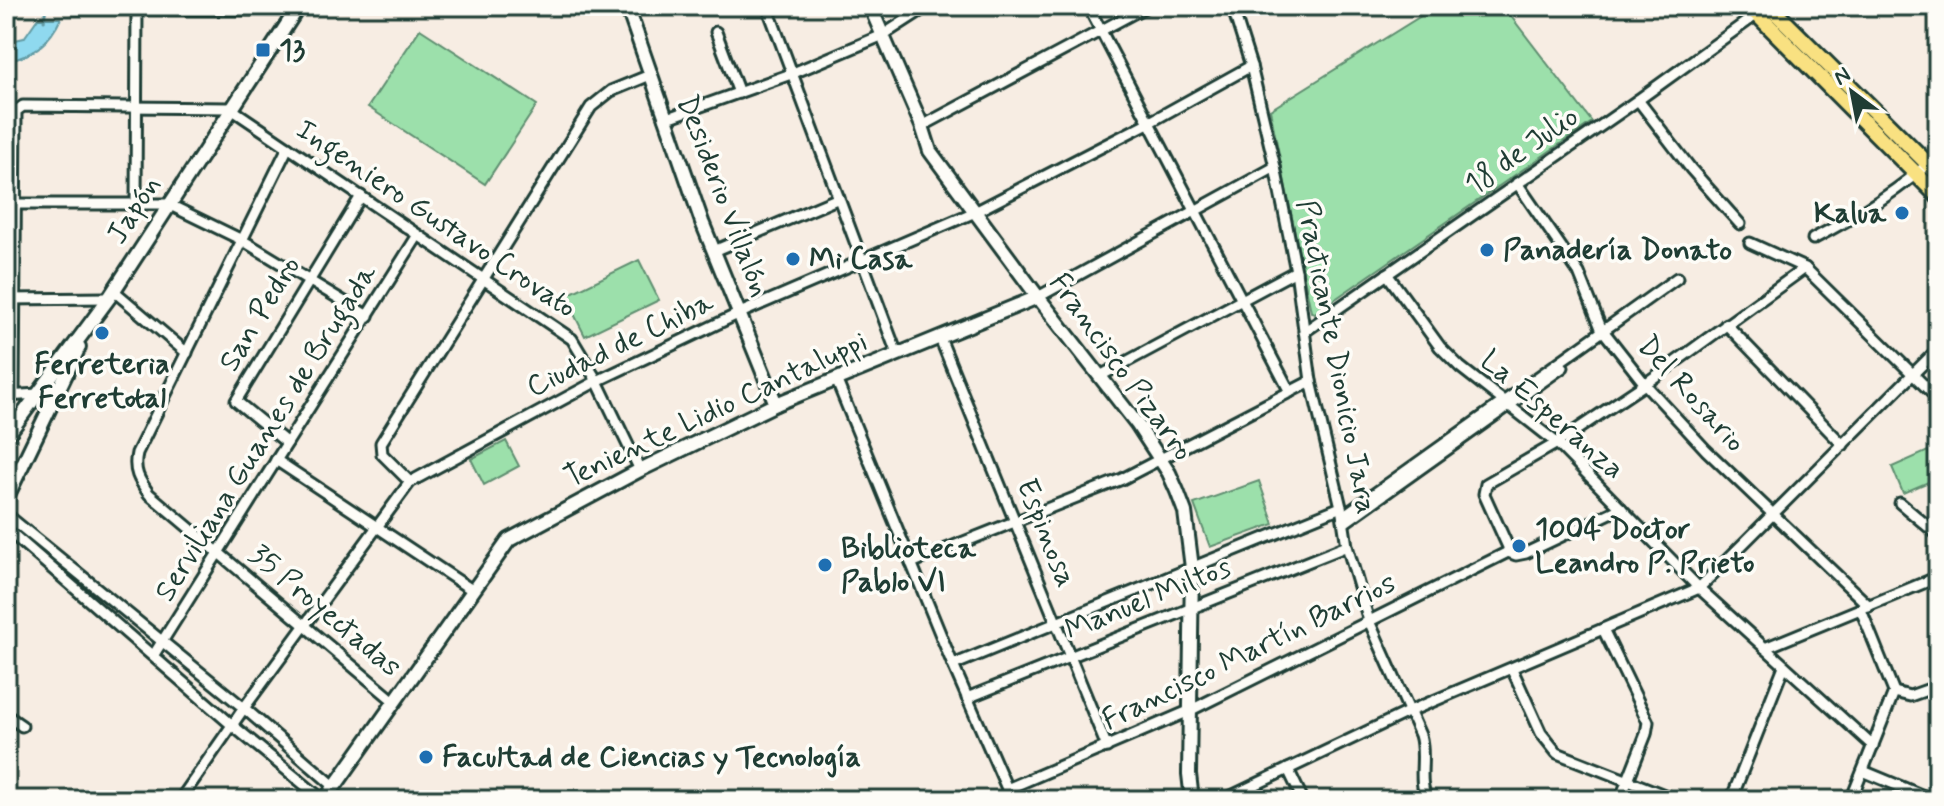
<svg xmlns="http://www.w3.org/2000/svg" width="1944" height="806" font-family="Mynerve,sans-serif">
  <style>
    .green { fill: #9ce0ab; stroke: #5e8e70; stroke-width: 2 }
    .water { fill: #8fd9ef; stroke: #629ba4; stroke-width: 2 }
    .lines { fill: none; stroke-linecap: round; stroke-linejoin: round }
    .stream { stroke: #629ba4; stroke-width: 3 }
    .street-casing { stroke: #1f3d34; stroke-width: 15 }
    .secondary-casing { stroke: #1f3d34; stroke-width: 18 }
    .primary-casing { stroke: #1f3d34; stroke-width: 20 }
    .street { stroke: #fdfcf7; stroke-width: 9 }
    .secondary { stroke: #fdfcf7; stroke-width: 12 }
    .primary { stroke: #f9e181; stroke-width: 14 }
    .poi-dot { fill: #1f6fb2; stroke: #fdfcf7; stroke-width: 3 }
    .labels { text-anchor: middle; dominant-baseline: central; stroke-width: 7; stroke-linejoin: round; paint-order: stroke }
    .poi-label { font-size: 30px; font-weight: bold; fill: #1f3d34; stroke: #fdfcf7; text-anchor: start }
    .street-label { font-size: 30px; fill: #1f3d34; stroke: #fdfcf7 }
  </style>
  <rect width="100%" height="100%" fill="#f7ede3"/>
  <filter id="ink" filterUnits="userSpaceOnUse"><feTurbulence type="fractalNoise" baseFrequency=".0125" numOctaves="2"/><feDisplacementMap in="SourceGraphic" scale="16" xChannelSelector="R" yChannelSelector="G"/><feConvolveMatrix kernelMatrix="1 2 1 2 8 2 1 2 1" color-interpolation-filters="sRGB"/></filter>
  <g filter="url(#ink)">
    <g class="green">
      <polygon points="1437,6 1503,6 1592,122 1315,313 1311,312 1270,110"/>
      <polygon points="420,29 537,105 485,184 368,107"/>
      <polygon points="639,260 659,300 585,336 565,296"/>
      <polygon points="506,441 519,466 484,485 471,459"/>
      <polygon points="1928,451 1938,478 1903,493 1892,467"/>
      <polygon points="1259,481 1274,524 1210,547 1194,504"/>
    </g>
    <path class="water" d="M38,18H61C50,43 32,56 6,62V42L24,38Z"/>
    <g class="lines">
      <polyline class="stream" points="44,21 46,6"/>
      <g class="street-casing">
        <g id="street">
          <polyline points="767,6 897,354"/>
          <polyline points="1088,6 1290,392"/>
          <path d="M1232,6L1251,66L1275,167L1296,271L1311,381L1341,507L1347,546L1369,621L1420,735C1427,757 1416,781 1428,800"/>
          <polyline points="76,8 297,10"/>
          <polyline points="716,32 739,93"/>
          <polyline points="1638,100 1691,169 1740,224"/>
          <polyline points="665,119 791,74 883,35 928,6"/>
          <polyline points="922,126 1147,6"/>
          <path d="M288,147L137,453C133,471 139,480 149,494L394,701"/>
          <polyline points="1517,183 1579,273 1601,328 1645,384 1706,450 1869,606"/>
          <polyline points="6,204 168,204 242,240 368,316"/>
          <polyline points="136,205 137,6"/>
          <path d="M1813,239C1857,216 1903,189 1938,154"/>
          <polyline points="1750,243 1805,268 1938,399"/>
          <polyline points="714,251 839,198"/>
          <polyline points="1387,274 1440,347 1460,367 1557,443 1699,588 1873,746"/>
          <polyline points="114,291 187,353"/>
          <polyline points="1038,297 1275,167"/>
          <polyline points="6,299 109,298"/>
          <polyline points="1726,324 1843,445"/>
          <polyline points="1304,332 1638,100 1760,12"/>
          <polyline points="940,338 1107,747"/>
          <polyline points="1100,376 1296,271"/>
          <polyline points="836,379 953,665 1012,800"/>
          <polyline points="6,396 38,394"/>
          <polyline points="14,396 16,111 23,106 230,108 572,339 597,381 640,470"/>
          <polyline points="287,443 236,401 361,196"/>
          <polyline points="276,460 472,590"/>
          <polyline points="410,482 382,454 381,443 591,107 611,91 650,75"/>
          <polyline points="1900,503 1938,535"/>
          <polyline points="7,515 244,708 334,786"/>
          <polyline points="1343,516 1677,278"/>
          <polyline points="10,517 7,524 9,531 232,725 323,800"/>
          <polyline points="1344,523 1563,367"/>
          <polyline points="1508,552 1508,547 1484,494 1486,484 1557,443 1645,384 1805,268"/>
          <polyline points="1508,552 1516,555 1526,553 1621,508"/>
          <polyline points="911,563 1122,479 1311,381"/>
          <polyline points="1603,629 1648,722 1646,734 1620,800"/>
          <polyline points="1765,648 1938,577"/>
          <polyline points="153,656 418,235"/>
          <polyline points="953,665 1341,507"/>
          <polyline points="1512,669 1541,733 1557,753 1677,800"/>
          <polyline points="1894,692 1910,696 1938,686"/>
          <polyline points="967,698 1347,546"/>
          <polyline points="6,715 22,726"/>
          <polyline points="1288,769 1303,800"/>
          <polyline points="1863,771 1928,798"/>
          <polyline points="1007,789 1189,711 1508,552"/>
          <polyline points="180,800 244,708 410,482 597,381 740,313 975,212 1150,122 1251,66"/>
          <polyline points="1223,800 1410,711 1699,588 1938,349"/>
          <polyline points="1731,800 1784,666"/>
          <polyline points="1851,800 1894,692 1861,610"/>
        </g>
      </g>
      <g class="secondary-casing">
        <g id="secondary">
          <polyline points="627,6 702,222 776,404"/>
          <polyline points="870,6 922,126 930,151 1038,297 1137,424 1169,473 1177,491 1185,512 1192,568 1189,774 1192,800"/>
          <polyline points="6,437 109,298 299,6"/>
          <polyline points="6,499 79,347"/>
          <polyline points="325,800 509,540 640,470 776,404 1038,297"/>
        </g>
      </g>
      <g class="primary-casing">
        <g id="primary">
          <polyline points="1749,6 1938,196"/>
          <polyline points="1769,6 1938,174"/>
        </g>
      </g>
      <use href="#street" class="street"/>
      <use href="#secondary" class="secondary"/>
      <use href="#primary" class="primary"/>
    </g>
  </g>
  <g class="poi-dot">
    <rect x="255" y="42" width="16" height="16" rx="4"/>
    <circle cx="1902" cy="213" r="8"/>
    <circle cx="1487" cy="250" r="8"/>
    <circle cx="793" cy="259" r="8"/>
    <circle cx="102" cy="333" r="8"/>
    <circle cx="1519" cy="546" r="8"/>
    <circle cx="825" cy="565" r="8"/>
    <circle cx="426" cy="757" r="8"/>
  </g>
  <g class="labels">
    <g class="poi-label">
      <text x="279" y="50">13</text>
      <text x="1886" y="213" text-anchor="end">Kalua</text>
      <text x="1503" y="250">Panadería Donato</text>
      <text x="809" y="259">Mi Casa</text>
      <text x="102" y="364" text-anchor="middle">Ferreteria<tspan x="102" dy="34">Ferretotal</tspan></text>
      <text x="1535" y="529">1004 Doctor<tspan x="1535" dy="34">Leandro P. Prieto</tspan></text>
      <text x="841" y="548">Biblioteca<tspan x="841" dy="34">Pablo VI</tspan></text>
      <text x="442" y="757">Facultad de Ciencias y Tecnología</text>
    </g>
    <g class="street-label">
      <text transform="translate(1522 151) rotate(-35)">18 de Julio</text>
      <text transform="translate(723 196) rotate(69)">Desiderio Villalón</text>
      <text transform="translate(134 210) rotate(-58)">Japón</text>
      <text transform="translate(436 219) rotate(34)">Ingeniero Gustavo Crovato</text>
      <text transform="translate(260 314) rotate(-59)">San Pedro</text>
      <text transform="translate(620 345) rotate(-26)">Ciudad de Chiba</text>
      <text transform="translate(1336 357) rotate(79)">Practicante Dionicio Jara</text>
      <text transform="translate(1121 367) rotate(54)">Francisco Pizarro</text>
      <text transform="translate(1691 394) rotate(48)">Del Rosario</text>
      <text transform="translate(716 410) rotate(-25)">Teniente Lidio Cantaluppi</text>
      <text transform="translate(1552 415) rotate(41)">La Esperanza</text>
      <text transform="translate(266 433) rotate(-58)">Serviliana Guanes de Brugada</text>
      <text transform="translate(1046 533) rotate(68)">Espinosa</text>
      <text transform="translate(1148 599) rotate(-22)">Manuel Miltos</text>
      <text transform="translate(325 611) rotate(40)">35 Proyectadas</text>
      <text transform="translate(1249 652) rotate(-26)">Francisco Martín Barrios</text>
    </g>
  </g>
  <rect width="1944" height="806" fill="none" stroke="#fdfcf7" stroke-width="32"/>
  <rect x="16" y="16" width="1912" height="774" fill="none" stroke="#1f3d34" stroke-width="3" filter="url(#ink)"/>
  <g transform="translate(1852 92) rotate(328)" stroke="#fdfcf7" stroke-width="6" paint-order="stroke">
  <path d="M0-6L14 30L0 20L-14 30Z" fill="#1f3d34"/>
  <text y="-12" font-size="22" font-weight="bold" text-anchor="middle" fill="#1f3d34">N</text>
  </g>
</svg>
